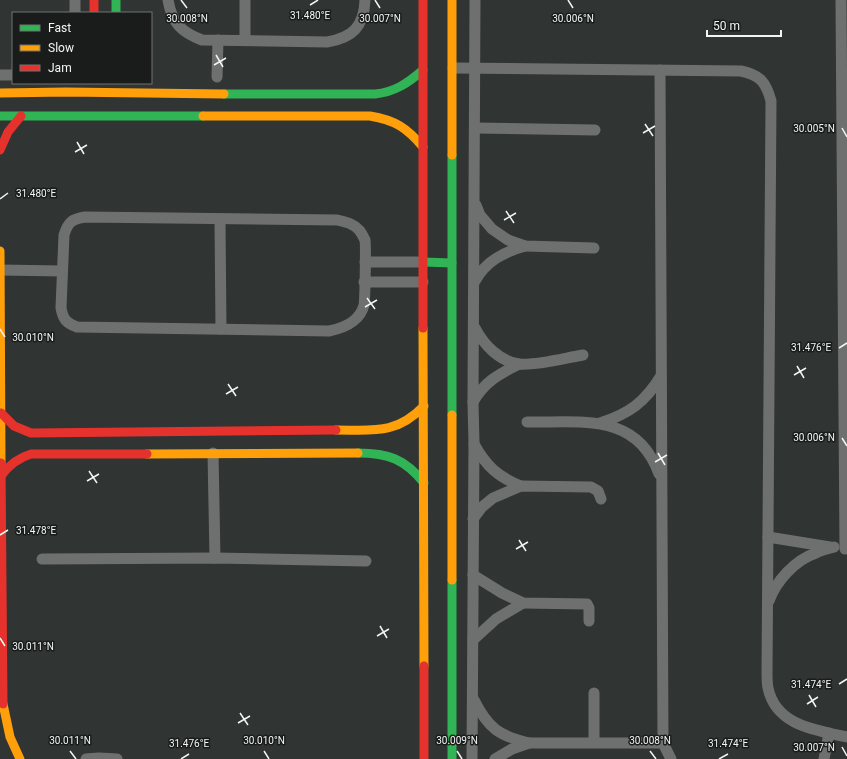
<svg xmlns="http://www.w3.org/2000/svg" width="847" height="759" font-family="Roboto,sans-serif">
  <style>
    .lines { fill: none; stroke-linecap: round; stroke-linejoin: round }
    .street { stroke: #6e706f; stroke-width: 11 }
    .fast { stroke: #30b455; stroke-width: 9 }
    .slow { stroke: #ff9f0a; stroke-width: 9 }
    .jam { stroke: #e5322d; stroke-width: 9 }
    .ticks { fill: none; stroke: #f1f5f3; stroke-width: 1.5 }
    .ticks-label { font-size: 10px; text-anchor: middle; fill: #f1f5f3; stroke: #191c1b; stroke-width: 3; stroke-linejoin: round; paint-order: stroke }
  </style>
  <rect width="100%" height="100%" fill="#303432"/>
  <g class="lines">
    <g class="street">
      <path d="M168,0C172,23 181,32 202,40L327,42C352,38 364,27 365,0"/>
      <polyline points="841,0 845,549"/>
      <polyline points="75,13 75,0"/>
      <polyline points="245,40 245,0"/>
      <path d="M453,68L741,71C760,75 766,82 771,101L767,673C767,678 767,683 768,688C776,726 816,730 847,737"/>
      <polyline points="660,70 663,743 671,759"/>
      <polyline points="0,75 13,75"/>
      <polyline points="217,77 218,40"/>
      <polyline points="475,128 595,130"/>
      <polyline points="476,205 480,215 492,229 508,240 525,246 594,248"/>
      <path d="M85,217L337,220C345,222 353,223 359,230C361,232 364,238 365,240C366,245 365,301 364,305C360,321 344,328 329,331L77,327C66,323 63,319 61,308L64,235C68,222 72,219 85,217Z"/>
      <polyline points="220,219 221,329"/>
      <polyline points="365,262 423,262"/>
      <polyline points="0,270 62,271"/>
      <path d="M475,281C486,261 504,252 525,246"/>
      <polyline points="364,282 423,282"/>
      <path d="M475,328C484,345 499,361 519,364C536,366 565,358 583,355"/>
      <path d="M473,402C484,382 499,374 519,364"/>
      <path d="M527,422C581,423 637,412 659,474"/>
      <path d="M600,423C629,414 645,402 661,376"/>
      <path d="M474,444C486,466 498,477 521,486"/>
      <polyline points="213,453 215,558"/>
      <polyline points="473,519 482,507 493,498 521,486 591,487 598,491 601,499"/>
      <polyline points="768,537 830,547"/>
      <polyline points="42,559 215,558 366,561"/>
      <polyline points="473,575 502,593 523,603 587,604 589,608 589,621"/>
      <path d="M769,601C776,581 795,560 816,553C821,550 828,549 834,547"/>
      <polyline points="473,640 496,619 523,603"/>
      <polyline points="594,693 594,742"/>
      <path d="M474,700C488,728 499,736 529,743H663"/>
      <polyline points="86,759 99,758 117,759"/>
      <polyline points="472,759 474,443 473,403 475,0"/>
      <polyline points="495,759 512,749 529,743"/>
      <polyline points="824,759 829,733"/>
    </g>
    <g class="fast">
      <polyline points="116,0 116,13"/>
      <path d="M224,94H375C395,92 408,83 423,70"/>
      <polyline points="0,116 203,116"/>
      <polyline points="452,155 452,415"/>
      <polyline points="423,262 452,263"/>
      <path d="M358,453C388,453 405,459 424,483"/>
      <polyline points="452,580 452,759"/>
    </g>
    <g class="slow">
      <polyline points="452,0 452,155"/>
      <polyline points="0,93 66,92 224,94"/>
      <path d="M203,116H370C395,120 407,128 423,147"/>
      <polyline points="0,251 1,463"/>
      <polyline points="423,328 424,666"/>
      <polyline points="452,415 452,580"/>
      <path d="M336,430C373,430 396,435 424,406"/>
      <polyline points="147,454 358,453"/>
      <polyline points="3,704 10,737 20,759"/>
    </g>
    <g class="jam">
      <polyline points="94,0 94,13"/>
      <polyline points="423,0 423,328"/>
      <polyline points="0,150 8,132 21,116"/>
      <polyline points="1,413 14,426 31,433 336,430"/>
      <polyline points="1,463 3,704"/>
      <path d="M1,476C9,465 18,458 31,454H147"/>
      <polyline points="424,666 424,759"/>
    </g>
  </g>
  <path class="ticks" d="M181,0L187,8M375,0L380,8M568,0L573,8M310,5L318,0M216,55L223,67M214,65L226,58M645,124L653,136M842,128L847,137M643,133L655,126M77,142L84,154M75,152L87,145M0,199L8,193M506,211L514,223M504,220L516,213M367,298L375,309M365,307L377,300M0,329L5,337M839,348L847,343M797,366L804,378M794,375L806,368M228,384L236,396M226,394L238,387M842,438L847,446M658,453L665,465M655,462L667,455M89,471L97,483M87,481L99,474M0,535L8,530M519,540L526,551M516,549L528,542M380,626L387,638M377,636L389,629M0,638L5,646M839,684L847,679M809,695L816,707M807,704L818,697M240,713L248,725M238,723L250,716M842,747L847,756M70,751L76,759M264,751L269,759M457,751L462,759M650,751L656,759M181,759L189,754M719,759L728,754"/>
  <g class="ticks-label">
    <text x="310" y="19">31.480°E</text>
    <text x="187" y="22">30.008°N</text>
    <text x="380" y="22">30.007°N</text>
    <text x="573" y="22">30.006°N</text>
    <text x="814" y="132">30.005°N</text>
    <text x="36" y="197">31.480°E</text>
    <text x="33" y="341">30.010°N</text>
    <text x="811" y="351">31.476°E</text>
    <text x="814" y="441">30.006°N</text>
    <text x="36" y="534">31.478°E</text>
    <text x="33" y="650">30.011°N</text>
    <text x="811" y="688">31.474°E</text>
    <text x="70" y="744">30.011°N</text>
    <text x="264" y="744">30.010°N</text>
    <text x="457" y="744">30.009°N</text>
    <text x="650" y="744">30.008°N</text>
    <text x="189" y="747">31.476°E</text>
    <text x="728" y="747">31.474°E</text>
    <text x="814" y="751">30.007°N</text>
  </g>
  <rect x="12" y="12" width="140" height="72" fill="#191c1b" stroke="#6f7371"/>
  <rect x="20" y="25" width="20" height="6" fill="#30b455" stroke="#6f7371"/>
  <text x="48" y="32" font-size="12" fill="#f1f5f3">Fast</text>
  <rect x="20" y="45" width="20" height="6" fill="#ff9f0a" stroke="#6f7371"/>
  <text x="48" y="52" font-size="12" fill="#f1f5f3">Slow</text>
  <rect x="20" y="65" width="20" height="6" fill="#e5322d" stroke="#6f7371"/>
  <text x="48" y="72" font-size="12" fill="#f1f5f3">Jam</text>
  <path d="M707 30v6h74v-6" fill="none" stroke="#f1f5f3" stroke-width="2"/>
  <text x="713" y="30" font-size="12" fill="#f1f5f3" stroke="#191c1b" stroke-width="3" paint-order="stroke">50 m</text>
</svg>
